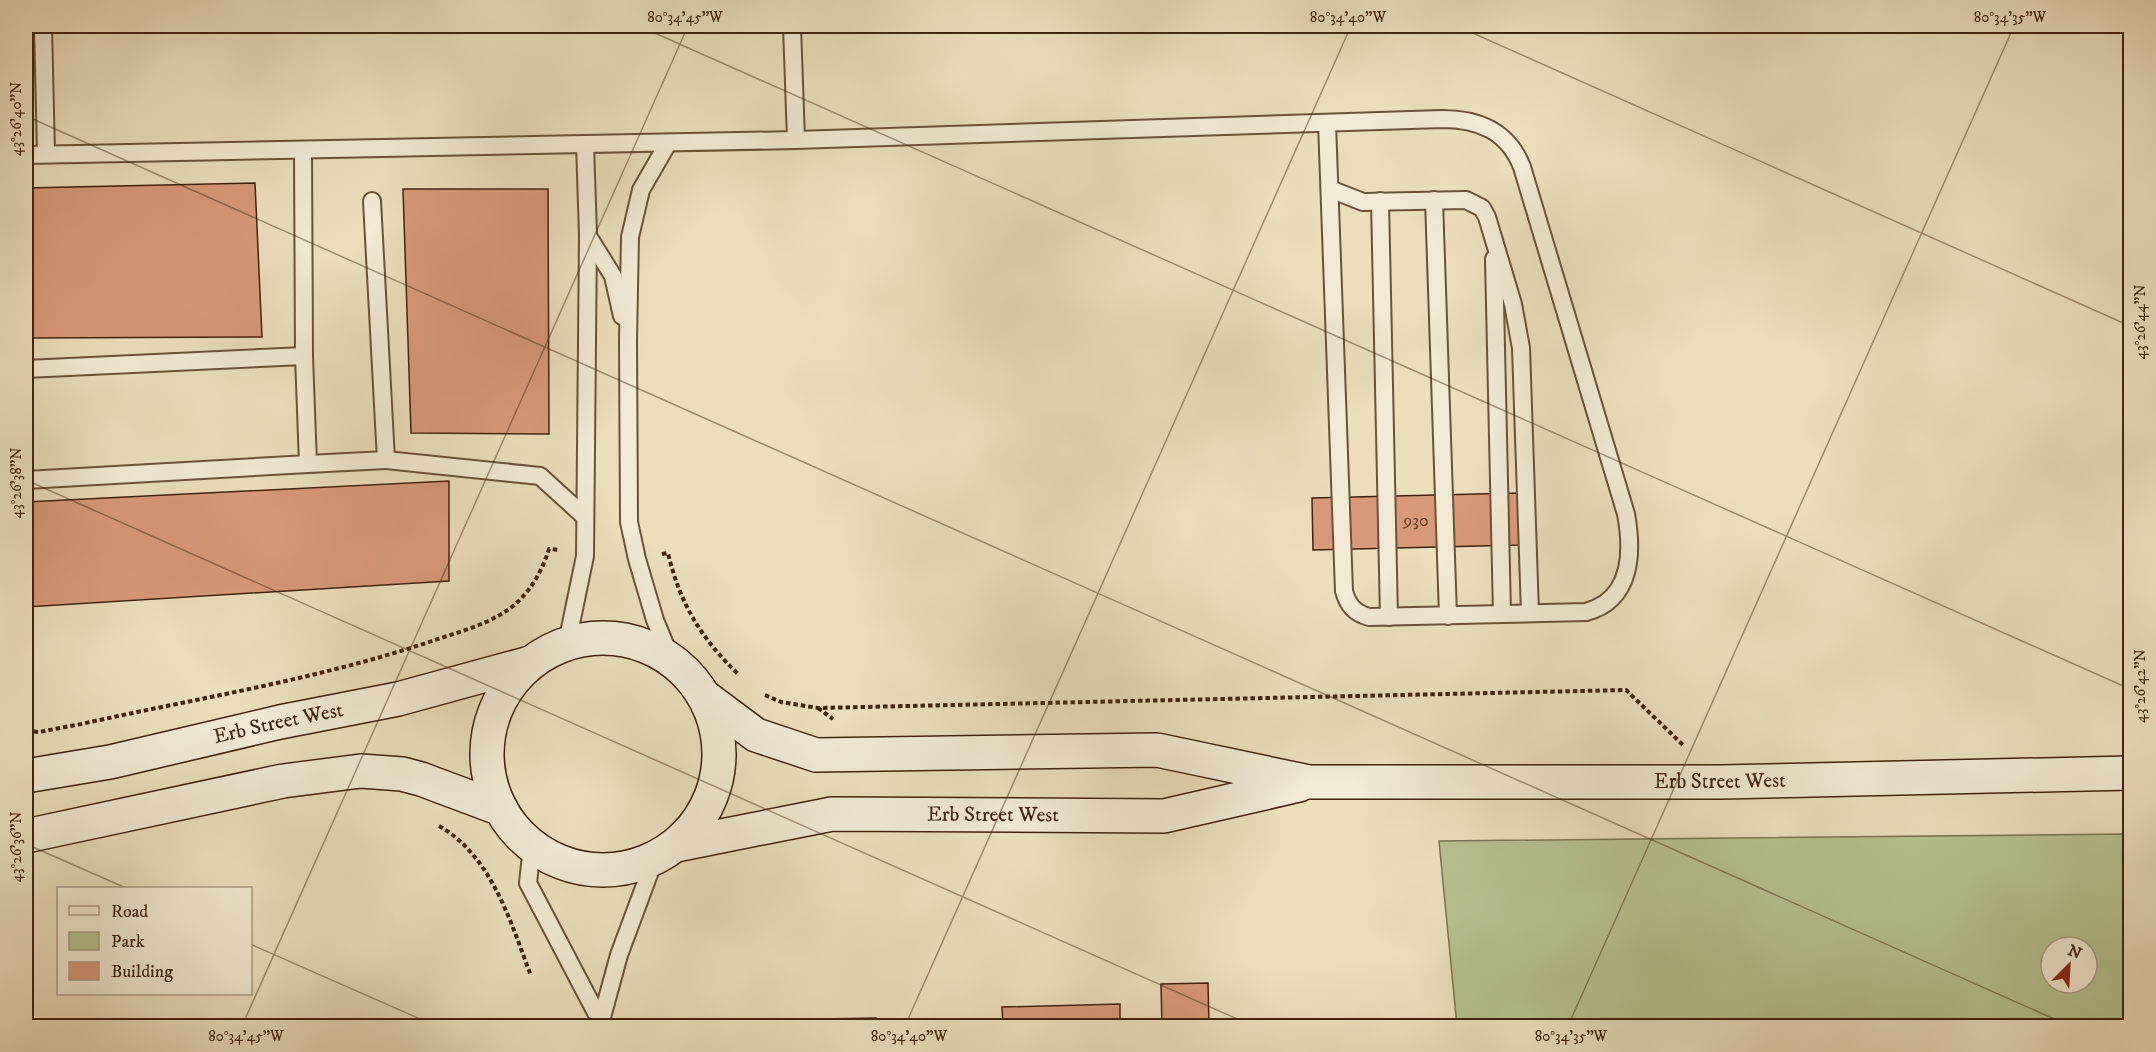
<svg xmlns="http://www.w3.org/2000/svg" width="2156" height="1052" font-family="'IM FELL DW Pica',serif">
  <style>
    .green { fill: #b7c191; stroke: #7b7250; stroke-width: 1.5; fill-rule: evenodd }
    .building { fill: #d99879; stroke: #3f230e; stroke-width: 1.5 }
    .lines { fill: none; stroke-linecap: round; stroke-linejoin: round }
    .service-casing { stroke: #6a523a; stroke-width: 20 }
    .secondary-casing { stroke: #3f230e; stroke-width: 36 }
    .path { stroke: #3f230e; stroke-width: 4; stroke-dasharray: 4.5 3; stroke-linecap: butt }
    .service { stroke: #f2ead4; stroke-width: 16 }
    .secondary { stroke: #f2ead4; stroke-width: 33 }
    .ticks { fill: none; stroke: #3f230e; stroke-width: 1.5; stroke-opacity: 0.45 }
    .labels { text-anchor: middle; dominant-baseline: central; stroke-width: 6; stroke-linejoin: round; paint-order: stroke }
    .number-label { font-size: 18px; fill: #664029 }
    .street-label { font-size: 21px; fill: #3f230e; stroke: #f2ead4 }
    .neatline { fill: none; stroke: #3f230e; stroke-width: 2 }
    .ticks-label { font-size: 15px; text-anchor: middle; fill: #3f230e }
  </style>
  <rect width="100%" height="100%" fill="#ebdebd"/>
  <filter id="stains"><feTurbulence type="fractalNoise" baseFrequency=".00333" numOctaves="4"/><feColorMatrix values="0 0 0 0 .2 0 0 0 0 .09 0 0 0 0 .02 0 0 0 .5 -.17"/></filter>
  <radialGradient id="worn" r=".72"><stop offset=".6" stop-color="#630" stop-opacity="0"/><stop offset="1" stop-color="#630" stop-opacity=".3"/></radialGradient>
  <path class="green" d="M2130,834V1026H1457L1439,841ZM2051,947H2087V983H2051Z"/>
  <g class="building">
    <polygon points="255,183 262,337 26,338 26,188"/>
    <polygon points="403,189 548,189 549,434 411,433"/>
    <polygon points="449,481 449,581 26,607 26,502"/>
    <polygon points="1519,493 1520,545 1313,550 1312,498"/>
    <polygon points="1208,983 1209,1026 1162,1026 1161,984"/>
    <polygon points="1120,1004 1120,1026 1003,1026 1002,1007"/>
    <polygon points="876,1018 876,1026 818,1026 818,1019"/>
  </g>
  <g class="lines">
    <g class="service-casing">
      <g id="service">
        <polyline points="43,26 46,154"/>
        <polyline points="792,26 796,140"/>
        <polyline points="668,143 641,190 630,237 628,340 629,522 637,559 655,620 671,659"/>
        <path d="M26,155L796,140L1442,119C1479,119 1508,131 1522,167L1626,514C1633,552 1632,600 1586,612L1369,617C1355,613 1348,606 1344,591L1327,123"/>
        <polyline points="1330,189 1363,202 1466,200 1482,208 1487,217 1513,304 1521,348 1530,613"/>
        <polyline points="1434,200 1448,616"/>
        <polyline points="1380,201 1389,617"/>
        <polyline points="588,236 613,276 622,316"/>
        <polyline points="1494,259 1502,614"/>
        <polyline points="26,369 304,356"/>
        <polyline points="386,460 540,476 585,517"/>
        <polyline points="308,464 386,460 372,201"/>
        <polyline points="26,480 308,464 304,356 303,150"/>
        <polyline points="567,643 585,556 588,235 585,144"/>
        <polyline points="532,846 528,883 603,1026"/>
        <polyline points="601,1021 619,955 655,858"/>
      </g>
    </g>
    <g class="secondary-casing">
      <g id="secondary">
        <circle cx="603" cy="754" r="116"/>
        <path id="s1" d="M705,697L756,735L816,755L1157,750L1309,782H1721L2130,773"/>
        <path id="s2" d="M26,776L110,762L280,722L398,699L530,663"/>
        <polyline points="26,836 283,781 361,771 402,774 421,779 501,809"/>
        <path id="s3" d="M676,845L832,814L1164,816L1299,785"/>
      </g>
    </g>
    <g class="path">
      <path d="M662,554L668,553C680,604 701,638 738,674"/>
      <polyline points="765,695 781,702 818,708 1626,690 1684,746"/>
      <polyline points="818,708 833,719"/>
      <path d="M26,731L39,732L81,724C199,698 320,679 435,640C462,631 490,624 513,606C531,591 542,571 549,549L560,550"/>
      <path d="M439,826C492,856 511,923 531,976"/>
    </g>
    <use href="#service" class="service"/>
    <use href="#secondary" class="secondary"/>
  </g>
  <path class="ticks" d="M639,26L2130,689M1457,26L2130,326M26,116L2070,1026M26,480L1253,1026M26,844L126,888M250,944L436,1026M242,1026L688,26M905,1026L1351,26M1568,1026L2014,26"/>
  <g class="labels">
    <g class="number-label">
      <text x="1416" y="521">930</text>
    </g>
    <g class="street-label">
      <text stroke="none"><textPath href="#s2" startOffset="258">Erb Street West</textPath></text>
      <text stroke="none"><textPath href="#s1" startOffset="1034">Erb Street West</textPath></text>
      <text stroke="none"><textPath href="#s3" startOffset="320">Erb Street West</textPath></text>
    </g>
  </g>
  <rect width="2156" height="1052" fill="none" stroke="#ebdebd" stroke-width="66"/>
  <rect x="57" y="887" width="195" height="108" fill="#f2ead4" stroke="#aa9a85" stroke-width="1.5"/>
  <rect x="69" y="906" width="30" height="9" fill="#f2ead4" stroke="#aa9a85" stroke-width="1.5"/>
  <text x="111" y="917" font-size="18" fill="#3f230e">Road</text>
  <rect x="69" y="932" width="30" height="18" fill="#b7c191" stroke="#aa9a85" stroke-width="1.5"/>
  <text x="111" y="947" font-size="18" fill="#3f230e">Park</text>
  <rect x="69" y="962" width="30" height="18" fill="#d99879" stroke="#aa9a85" stroke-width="1.5"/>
  <text x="111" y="977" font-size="18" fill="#3f230e">Building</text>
  <g transform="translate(2069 965) rotate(24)"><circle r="28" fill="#f2ead4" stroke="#aa9a85" stroke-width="1.5"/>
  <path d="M0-4.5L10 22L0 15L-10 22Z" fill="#8f2418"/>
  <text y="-9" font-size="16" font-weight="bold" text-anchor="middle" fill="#3f230e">N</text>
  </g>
  <rect x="33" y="33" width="2090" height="986" class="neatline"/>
  <g class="ticks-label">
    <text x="685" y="22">80°34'45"W</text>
    <text x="1348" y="22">80°34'40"W</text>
    <text x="2010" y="22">80°34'35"W</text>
    <text transform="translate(16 119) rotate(-90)" y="5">43°26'40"N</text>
    <text transform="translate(2140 322) rotate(-90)" y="5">43°26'44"N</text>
    <text transform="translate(16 483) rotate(-90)" y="5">43°26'38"N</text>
    <text transform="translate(2140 686) rotate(-90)" y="5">43°26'42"N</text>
    <text transform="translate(16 847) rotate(-90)" y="5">43°26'36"N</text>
    <text x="246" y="1041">80°34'45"W</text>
    <text x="909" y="1041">80°34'40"W</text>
    <text x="1571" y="1041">80°34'35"W</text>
  </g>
  <rect width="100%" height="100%" filter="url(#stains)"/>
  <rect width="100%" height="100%" fill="url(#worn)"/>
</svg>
